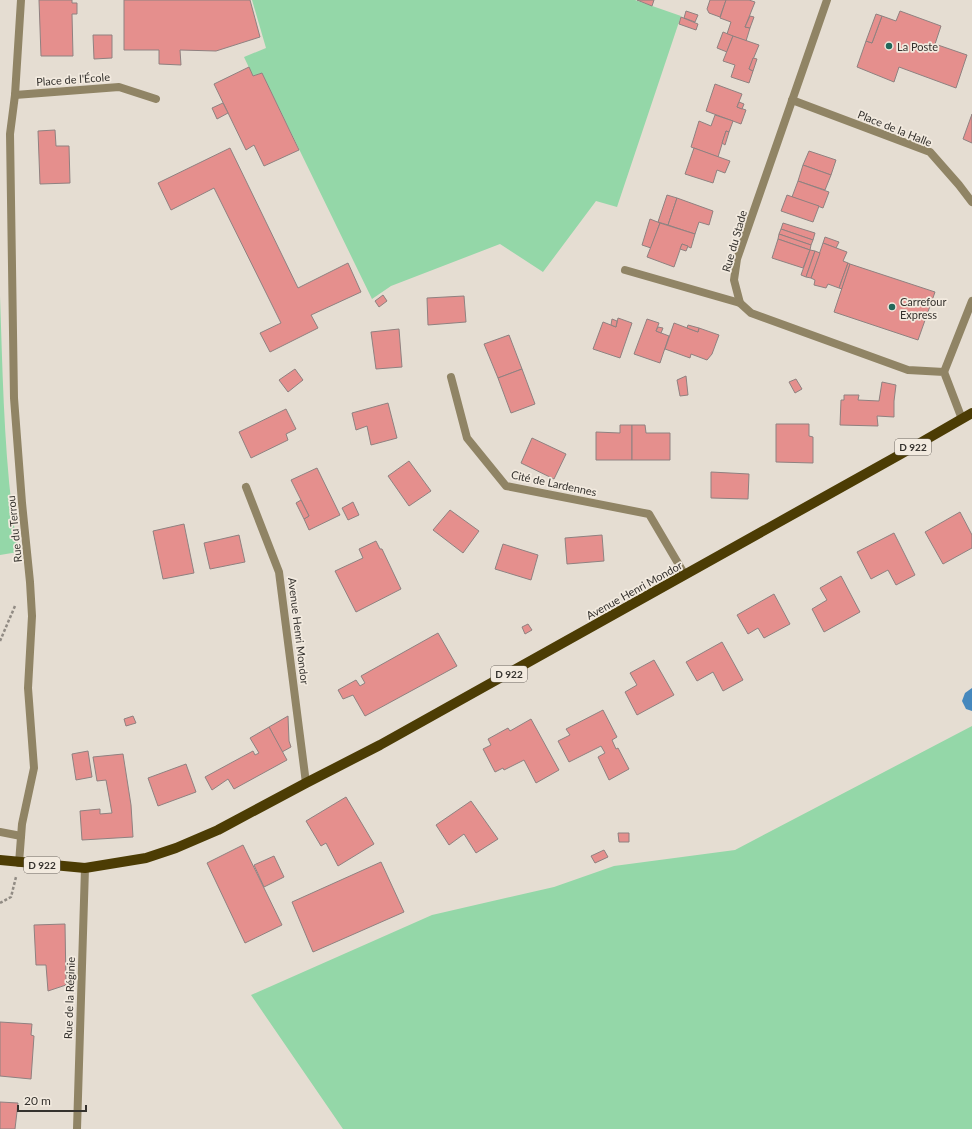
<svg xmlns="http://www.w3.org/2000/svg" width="972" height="1129" font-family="Lato,sans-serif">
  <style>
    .green { fill: #94d7a8 }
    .water { fill: #4688bd }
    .building { fill: #e58f8d; stroke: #8f8180 }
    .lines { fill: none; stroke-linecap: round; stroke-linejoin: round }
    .path { stroke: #918b84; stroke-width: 2.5; stroke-dasharray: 3 2; stroke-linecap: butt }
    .minor { stroke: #908465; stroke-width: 8 }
    .primary { stroke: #4c3c04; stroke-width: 10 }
    .poi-dot { fill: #23685b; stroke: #f2eadf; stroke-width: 1.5 }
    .labels { text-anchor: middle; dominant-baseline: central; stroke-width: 3.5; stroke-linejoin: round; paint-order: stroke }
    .shield { fill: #f2eadf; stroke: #6e6963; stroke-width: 1 }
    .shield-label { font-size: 10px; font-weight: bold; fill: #35322e }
    .poi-label { font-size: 11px; fill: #35322e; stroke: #f2eadf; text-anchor: start }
    .street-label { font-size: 11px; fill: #35322e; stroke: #f2eadf }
  </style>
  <rect width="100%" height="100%" fill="#e5ddd2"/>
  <g class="green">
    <polygon points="252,0 635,0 681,16 617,207 596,201 543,272 500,244 391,286 372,299 262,73 253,76 244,57 266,48"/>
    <path d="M0,296C3,382 4,467 18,552L0,555Z"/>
    <polygon points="972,726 972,1129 343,1129 251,995 432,915 554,887 614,866 735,850"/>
  </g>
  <polygon class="water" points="972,688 972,711 966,709 962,701 965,693"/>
  <g class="building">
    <polygon points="39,0 72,0 72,3 77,3 77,14 72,14 73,56 41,56"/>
    <polygon points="124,0 250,0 260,37 216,51 180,50 181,65 159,64 159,50 124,50"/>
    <polygon points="637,0 654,0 652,6"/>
    <polygon points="710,0 726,0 720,17 709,13 707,9"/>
    <polygon points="726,0 749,0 755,2 745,27 750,28 746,41 727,34 731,22 720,18"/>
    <polygon points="686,11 698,15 695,22 684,18"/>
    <polygon points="900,11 941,26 935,44 967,55 956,88 899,67 894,82 857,67 866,41 872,43 882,16 896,21"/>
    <polygon points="876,14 882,16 872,43 866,41"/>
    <polygon points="750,16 754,17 750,28 745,27"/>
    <polygon points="681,17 698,24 696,30 679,24"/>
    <polygon points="723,32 733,36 727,52 717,48"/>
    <polygon points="93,35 112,35 112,58 94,59"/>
    <polygon points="733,36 759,45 749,69 753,71 749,83 731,77 735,65 723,61"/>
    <polygon points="753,58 757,59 753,71 749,69"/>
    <polygon points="249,67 253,76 262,73 299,150 264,166 254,145 246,150 214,84"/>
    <polygon points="715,84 742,94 737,107 746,110 741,124 706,111"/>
    <polygon points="739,102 744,104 742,109 737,107"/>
    <polygon points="223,103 228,113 217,119 212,108"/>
    <polygon points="972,114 972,143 963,139"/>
    <polygon points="715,115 733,121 729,132 726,131 718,157 691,147 699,121 711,126"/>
    <polygon points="55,130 56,146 69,146 70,183 40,184 38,131"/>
    <polygon points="726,131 729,132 725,145 722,143"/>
    <polygon points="230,148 298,288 348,263 361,292 311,315 318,328 270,352 260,333 281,323 214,188 171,210 158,183"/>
    <polygon points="694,148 730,161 725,173 717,170 713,183 685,174"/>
    <polygon points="809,151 836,160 831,175 803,165"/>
    <polygon points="803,165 831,175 825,190 798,181"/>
    <polygon points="798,181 829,192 823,208 792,197"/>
    <polygon points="667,195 677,198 668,225 658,222"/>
    <polygon points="787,195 819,206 813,222 781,211"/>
    <polygon points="677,198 713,211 709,225 699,222 695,234 668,225"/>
    <polygon points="650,219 660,223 651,248 642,245"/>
    <polygon points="660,223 695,234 691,248 682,244 674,267 647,257"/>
    <polygon points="783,223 815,233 813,240 781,229"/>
    <polygon points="781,229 813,240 811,245 779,234"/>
    <polygon points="779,234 811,245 810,250 778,239"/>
    <polygon points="825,237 839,242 836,248 823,243"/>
    <polygon points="778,239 810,250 803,268 772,258"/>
    <polygon points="823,243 847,252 843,261 848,263 839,288 828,284 826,288 814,285 815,280 811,278"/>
    <polygon points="682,244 688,246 686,251 680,249"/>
    <polygon points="810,250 815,251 806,277 801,275"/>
    <polygon points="815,251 820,253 811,278 806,277"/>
    <polygon points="848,263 850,264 842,289 839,288"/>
    <polygon points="850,264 935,292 918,340 834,312"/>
    <polygon points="383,295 387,301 379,307 375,301"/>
    <polygon points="464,296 466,322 428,325 427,298"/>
    <polygon points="618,318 632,323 620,358 593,349 603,322 616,327"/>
    <polygon points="612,319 617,321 616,327 611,325"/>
    <polygon points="647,319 659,323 656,331 669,336 660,363 634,354"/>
    <polygon points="674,323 698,332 699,328 719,335 712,354 707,360 691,354 690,358 665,349"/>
    <polygon points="688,325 699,328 698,332 687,328"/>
    <polygon points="658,327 663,328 661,333 656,331"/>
    <polygon points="399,329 402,367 376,369 371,332"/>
    <polygon points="509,335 522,369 498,378 484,344"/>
    <polygon points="295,369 303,380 288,392 279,380"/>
    <polygon points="522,369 535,404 511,413 498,378"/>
    <polygon points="686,376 688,395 680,396 677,380"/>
    <polygon points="796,379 802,389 795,393 789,382"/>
    <polygon points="882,382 896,385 894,401 894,417 877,416 878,426 840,425 841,400 844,400 844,395 859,395 858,400 879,401"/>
    <polygon points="388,403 397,438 371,445 367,426 356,430 352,413"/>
    <polygon points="286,409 296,429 286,434 288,440 251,458 239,432"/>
    <polygon points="776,424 809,424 809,436 813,437 813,463 776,462"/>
    <polygon points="620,425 632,425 632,460 596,460 596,432 620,433"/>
    <polygon points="632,425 645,425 646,433 670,433 670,460 632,460"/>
    <polygon points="532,438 566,454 554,479 521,463"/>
    <polygon points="409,461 431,491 409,506 388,476"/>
    <polygon points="317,468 340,515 309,530 304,519 309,516 291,480"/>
    <polygon points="711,472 749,474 748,499 711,498"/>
    <polygon points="301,500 309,516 304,519 296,503"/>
    <polygon points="353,502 359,515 348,520 342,508"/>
    <polygon points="450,510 479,531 463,553 433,530"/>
    <polygon points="960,512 972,535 972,548 943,564 925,532"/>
    <polygon points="184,524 194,573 163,579 153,531"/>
    <polygon points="894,533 915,575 896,585 888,570 871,579 857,552"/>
    <polygon points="239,535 245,562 210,569 204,543"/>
    <polygon points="602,535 604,561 567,564 565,538"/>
    <polygon points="376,541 380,549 382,549 401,589 356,612 335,571 363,558 359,549"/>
    <polygon points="503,544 538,555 531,580 495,569"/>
    <polygon points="841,576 860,612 824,632 812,609 827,600 820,588"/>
    <polygon points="774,594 790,624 764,638 758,628 748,634 737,615"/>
    <polygon points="528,624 532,630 525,634 522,627"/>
    <polygon points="438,633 457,666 365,716 353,695 343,699 338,690 356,680 360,686 365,683 361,676"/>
    <polygon points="722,642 743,680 723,691 713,672 697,681 686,662"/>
    <polygon points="654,660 674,695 637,715 625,692 637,685 630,673"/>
    <polygon points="603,710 617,737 612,740 616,749 618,748 629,769 609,780 598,757 605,753 601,746 569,762 558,741 570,735 566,729"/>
    <polygon points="133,716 136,723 126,726 124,719"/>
    <polygon points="288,716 289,741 291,747 282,752 269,727"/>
    <polygon points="531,719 559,770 536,783 524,760 504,770 503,768 495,772 483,749 491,745 488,739 508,728 510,731"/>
    <polygon points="269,727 287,760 234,789 228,779 212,790 205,777 253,751 255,755 259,753 250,738"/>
    <polygon points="88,751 92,777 76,780 72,754"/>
    <polygon points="123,754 131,805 133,837 82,840 80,811 100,809 100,814 112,813 106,780 97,781 93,757"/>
    <polygon points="186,764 196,792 158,806 148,778"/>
    <polygon points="346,797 374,844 338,866 326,843 321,846 306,821"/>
    <polygon points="471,801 498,839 476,853 464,834 449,845 436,825"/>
    <polygon points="618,833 629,833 629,842 619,842"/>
    <polygon points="243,845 282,925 245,943 207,863"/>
    <polygon points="604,850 608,857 595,863 591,856"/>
    <polygon points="274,856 284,877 264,887 254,865"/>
    <polygon points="381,862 404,912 313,952 292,902"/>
    <polygon points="65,924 66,985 48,991 46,965 36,965 34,925"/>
    <polygon points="0,1022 32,1024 31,1035 34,1036 31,1079 0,1076"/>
    <polygon points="0,1102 18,1103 15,1129 0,1129"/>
  </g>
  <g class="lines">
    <g class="path">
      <polyline points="0,641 15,606"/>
      <polyline points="0,903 11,897 16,877"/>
    </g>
    <g class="minor">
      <polyline points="827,0 737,259 734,280 740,303 751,313 908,370 944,372 962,419"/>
      <polyline points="15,95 119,87 156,99"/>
      <polyline points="792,100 930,152 959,185 972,202"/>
      <polyline points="625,270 740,303"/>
      <polyline points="944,372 972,301"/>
      <polyline points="451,377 467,438 506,486 649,514 685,575"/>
      <polyline points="246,487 279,572 306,783"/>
      <polyline points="0,832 21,836"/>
      <polyline points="19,863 22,824 34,768 28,688 32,616 30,582 22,503 14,398 10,134 15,95 21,0"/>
      <polyline points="77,1129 85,868"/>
    </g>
    <polyline class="primary" points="0,860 85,868 146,858 176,848 218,830 306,783 380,745 901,454 972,413"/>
  </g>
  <g class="poi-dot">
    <circle cx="889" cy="46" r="4"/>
    <circle cx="892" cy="307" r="4"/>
  </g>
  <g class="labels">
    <g class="shield">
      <rect x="895" y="439" width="36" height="16" rx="3"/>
      <rect x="491" y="666" width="36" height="16" rx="3"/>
      <rect x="24" y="857" width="36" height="16" rx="3"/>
    </g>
    <g class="shield-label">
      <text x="913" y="447">D 922</text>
      <text x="509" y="674">D 922</text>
      <text x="42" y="865">D 922</text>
    </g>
    <g class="poi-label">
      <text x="897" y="46">La Poste</text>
      <text x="900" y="301">Carrefour<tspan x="900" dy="13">Express</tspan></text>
    </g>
    <g class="street-label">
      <text transform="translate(73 79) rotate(-4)">Place de l'École</text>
      <text transform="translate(895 128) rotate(22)">Place de la Halle</text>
      <text transform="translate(734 241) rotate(-74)">Rue du Stade</text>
      <text transform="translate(554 483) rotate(12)">Cité de Lardennes</text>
      <text transform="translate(14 529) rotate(-96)">Rue du Terrou</text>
      <text transform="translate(634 590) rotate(-29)">Avenue Henri Mondor</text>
      <text transform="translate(299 631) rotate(83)">Avenue Henri Mondor</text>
      <text transform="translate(69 998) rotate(-88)">Rue de la Réginie</text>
    </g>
  </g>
  <path d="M18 1105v6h68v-6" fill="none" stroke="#35322e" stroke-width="2"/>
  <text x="24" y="1105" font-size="12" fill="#35322e" stroke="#f2eadf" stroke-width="3" paint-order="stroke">20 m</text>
</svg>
